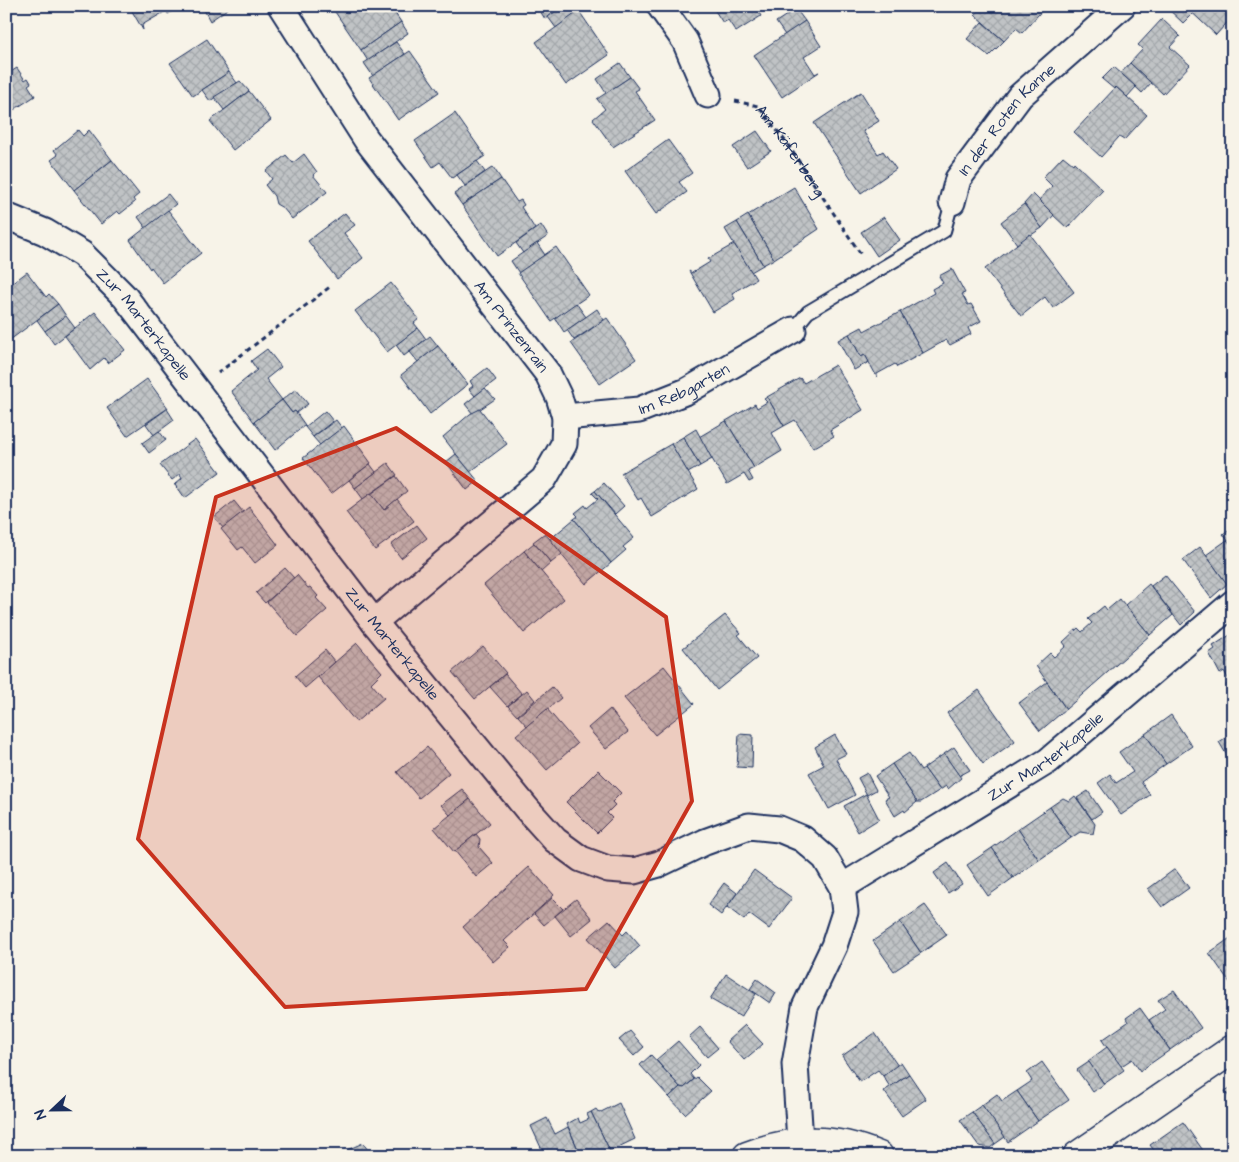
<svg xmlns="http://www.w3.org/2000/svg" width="1239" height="1162" font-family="'Architects Daughter',sans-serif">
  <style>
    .building { fill: url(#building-cross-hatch); stroke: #1b2f5e }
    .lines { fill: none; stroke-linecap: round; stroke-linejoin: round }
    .service-casing { stroke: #1b2f5e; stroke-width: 16 }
    .minor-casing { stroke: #1b2f5e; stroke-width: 29 }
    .tertiary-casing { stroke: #1b2f5e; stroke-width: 31 }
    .path { stroke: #1b2f5e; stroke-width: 3; stroke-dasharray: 5 4; stroke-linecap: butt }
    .service { stroke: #f7f3e8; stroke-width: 12 }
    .minor { stroke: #f7f3e8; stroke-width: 25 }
    .tertiary { stroke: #f7f3e8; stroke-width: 28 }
    .marked { fill: #c8321e; fill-opacity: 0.2; stroke: #c8321e; stroke-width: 4; stroke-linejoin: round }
    .labels { text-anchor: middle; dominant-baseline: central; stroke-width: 4; stroke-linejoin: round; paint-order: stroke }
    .street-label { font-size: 16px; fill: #1b2f5e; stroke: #f7f3e8 }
  </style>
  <defs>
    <pattern id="building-cross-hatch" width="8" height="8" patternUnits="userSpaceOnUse" patternTransform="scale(1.25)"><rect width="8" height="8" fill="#c0c3c5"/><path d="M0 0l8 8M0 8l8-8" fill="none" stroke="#a4a8ac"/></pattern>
  </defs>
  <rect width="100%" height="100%" fill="#f7f3e8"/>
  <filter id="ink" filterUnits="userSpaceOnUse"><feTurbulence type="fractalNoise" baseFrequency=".02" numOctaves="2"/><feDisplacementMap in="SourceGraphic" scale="10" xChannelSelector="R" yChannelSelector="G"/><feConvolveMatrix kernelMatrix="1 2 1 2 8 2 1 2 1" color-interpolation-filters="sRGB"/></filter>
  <g filter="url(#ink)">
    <g class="building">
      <polygon points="129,6 180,6 168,14 166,11 142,25 143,30"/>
      <polygon points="202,6 229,6 230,7 210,21"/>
      <polygon points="331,6 390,6 401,22 361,50"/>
      <polygon points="537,6 563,6 545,19"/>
      <polygon points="563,6 573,6 577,13 556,28 548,17"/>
      <polygon points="712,6 755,6 761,16 736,32 728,20 723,23"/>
      <polygon points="982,6 1046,6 1022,33 1016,28 1004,41 975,15"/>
      <polygon points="1165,6 1185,6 1193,13 1183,23"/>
      <polygon points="1185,6 1233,6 1233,16 1216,35"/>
      <polygon points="796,9 805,21 785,35 776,22"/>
      <polygon points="579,11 609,55 566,85 536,42"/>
      <polygon points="1162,19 1180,36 1170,47 1190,65 1163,94 1130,63 1143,49 1138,45"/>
      <polygon points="805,21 821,46 804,57 815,74 819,72 782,97 754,55"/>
      <polygon points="401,22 408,33 368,61 361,50"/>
      <polygon points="982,22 1004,41 989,56 967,39"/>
      <polygon points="207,39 229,72 193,96 170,63"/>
      <polygon points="396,42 405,54 373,76 364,63"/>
      <polygon points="410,51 439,92 398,120 369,78"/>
      <polygon points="620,63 630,77 606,93 597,79"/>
      <polygon points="1130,63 1151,83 1142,93 1121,73"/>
      <polygon points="1114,67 1136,87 1127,97 1116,87 1114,89 1102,79"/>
      <polygon points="17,68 25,80 28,78 31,83 28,85 35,96 6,115 6,75"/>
      <polygon points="229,72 237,83 210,101 202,90"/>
      <polygon points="630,77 639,89 635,91 655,120 613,147 593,119 605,109 597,99"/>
      <polygon points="240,81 249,91 224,110 214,97"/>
      <polygon points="1116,87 1147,115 1124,140 1119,137 1101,157 1074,132"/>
      <polygon points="249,91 271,120 233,150 210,121"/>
      <polygon points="861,92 879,121 863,131 878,154 883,151 896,169 861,193 814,123"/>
      <polygon points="455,113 485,156 452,178 440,162 433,167 415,141"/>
      <polygon points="78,130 83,136 89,130 112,160 74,190 51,160 58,155 54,150"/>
      <polygon points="757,131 771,151 747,167 733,147"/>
      <polygon points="668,140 692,173 679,182 687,192 656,214 625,171"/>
      <polygon points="304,154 317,172 313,175 327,192 292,219 283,208 276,204 274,196 265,185 272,179 266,171 286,155 293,163"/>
      <polygon points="1063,156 1073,164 1074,162 1103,190 1067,228 1038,201 1052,186 1043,177"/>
      <polygon points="112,160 139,194 133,199 135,202 120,214 117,211 101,224 74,190"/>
      <polygon points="477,161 485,172 465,186 457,175"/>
      <polygon points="493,167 501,179 462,205 454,194"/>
      <polygon points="501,179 517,202 521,200 524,205 521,207 535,229 497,256 462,205"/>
      <polygon points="794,187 819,229 774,259 748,215"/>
      <polygon points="168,194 176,204 146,228 138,217"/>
      <polygon points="1033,194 1054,215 1042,228 1024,204"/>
      <polygon points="1024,204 1042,228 1017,244 1001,222"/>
      <polygon points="168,210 201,253 163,283 151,267 150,269 130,240"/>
      <polygon points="345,213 355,225 344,233 363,258 337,279 308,241"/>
      <polygon points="748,215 774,259 763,265 737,222"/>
      <polygon points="884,217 900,240 877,256 861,232"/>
      <polygon points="737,222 763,265 751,272 725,229"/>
      <polygon points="541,225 548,236 523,253 516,243"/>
      <polygon points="1030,234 1074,292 1053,308 1045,297 1021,316 985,269"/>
      <polygon points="537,243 545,255 519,273 511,261"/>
      <polygon points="734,244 756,279 732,293 735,299 713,312 689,271 692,273 710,262 708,259"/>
      <polygon points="556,247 589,295 551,321 518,273"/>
      <polygon points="952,269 965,293 962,294 968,305 971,304 981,321 968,328 971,334 950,345 946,340 923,353 900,312 934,293 932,289 943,283 939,276"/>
      <polygon points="27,272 46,297 49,294 58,304 6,343 6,288"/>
      <polygon points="391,283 419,319 414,323 418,328 387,352 355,311"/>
      <polygon points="576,303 586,317 564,332 555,318"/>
      <polygon points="58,304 66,316 45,331 37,320"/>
      <polygon points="597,309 604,320 574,340 567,330"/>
      <polygon points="95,312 125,350 108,363 104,358 90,370 65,336"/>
      <polygon points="900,312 923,353 897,367 895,364 877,374 877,377 865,355 861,357 849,334 862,327 864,331"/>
      <polygon points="66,316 75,328 54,344 45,331"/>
      <polygon points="607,318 636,359 600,384 571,343"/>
      <polygon points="418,328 426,339 404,356 396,345"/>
      <polygon points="849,334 861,357 865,355 869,362 854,370 838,340"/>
      <polygon points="430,336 438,346 418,362 410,352"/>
      <polygon points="438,346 468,384 430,414 401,375"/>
      <polygon points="267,349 281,367 266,379 282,400 254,422 231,391 257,370 251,361"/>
      <polygon points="835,365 863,410 830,430 834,436 813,448 795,420 784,426 767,397 800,378 804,383"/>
      <polygon points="487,368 496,380 475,396 469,389 473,386 470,381"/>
      <polygon points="147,379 168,408 127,436 107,408"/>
      <polygon points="485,388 495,399 473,414 465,404"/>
      <polygon points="296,389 308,404 296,413 295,411 292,413 282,400"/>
      <polygon points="767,397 784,426 772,433 782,451 754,468 726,421 755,404 757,408 767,402 764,399"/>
      <polygon points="282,400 292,413 295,411 305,425 275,450 254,422"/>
      <polygon points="167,409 174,420 154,435 146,424"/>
      <polygon points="480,409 507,444 470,472 443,437 470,414"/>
      <polygon points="325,411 333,421 313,437 305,427"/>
      <polygon points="336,420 342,428 320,445 313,437"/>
      <polygon points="726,421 754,468 748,471 753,480 749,482 744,474 727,484 699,437"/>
      <polygon points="344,426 371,463 331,494 303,458"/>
      <polygon points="696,429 712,459 700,466 683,437"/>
      <polygon points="159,431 166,440 149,453 142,443"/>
      <polygon points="683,437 700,466 688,473 671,444"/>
      <polygon points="195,439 220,472 185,498 175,484 182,478 180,474 172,480 160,465"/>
      <polygon points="671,444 698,489 652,517 641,498 638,500 621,473"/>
      <polygon points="456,454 478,481 467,490 446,462"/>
      <polygon points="388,463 397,475 363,499 355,488"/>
      <polygon points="370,464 376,472 355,488 349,480"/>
      <polygon points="396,476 407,491 384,510 371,494"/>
      <polygon points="604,483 624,506 615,514 595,491"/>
      <polygon points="595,491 634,538 623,547 626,550 611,563 574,519 578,516 575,513 585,505 587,508 598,499 592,493"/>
      <polygon points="371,493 384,510 397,499 414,521 375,550 346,512"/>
      <polygon points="234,501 243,512 223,528 214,517"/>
      <polygon points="249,507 278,545 255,563 242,547 238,550 221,529"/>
      <polygon points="574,519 611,563 586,584 549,540"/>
      <polygon points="417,525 427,538 401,558 391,545"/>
      <polygon points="1233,526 1233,547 1223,534"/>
      <polygon points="545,533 562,554 551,563 533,542"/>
      <polygon points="1227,540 1233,547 1233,579 1227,584 1206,555"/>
      <polygon points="534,543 551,563 541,572 524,551"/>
      <polygon points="1200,547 1227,584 1211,598 1183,560"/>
      <polygon points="524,551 564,599 524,633 484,585"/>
      <polygon points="285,568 294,578 265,603 256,593"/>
      <polygon points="297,575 308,588 310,587 318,596 316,598 327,610 297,636 267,602"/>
      <polygon points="1165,575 1195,612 1181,625 1151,586"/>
      <polygon points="1149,584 1173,615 1150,635 1125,605"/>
      <polygon points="1120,599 1150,635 1066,709 1036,666 1050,653 1054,657 1066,646 1063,642 1078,628 1082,632 1092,623 1088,619 1104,606 1107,610"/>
      <polygon points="725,615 741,633 738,635 757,658 717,690 683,648"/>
      <polygon points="1233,633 1233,696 1226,685 1230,682 1224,671 1220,674 1209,653 1215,649 1213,646"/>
      <polygon points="357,643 382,672 371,683 384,698 356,722 318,677"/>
      <polygon points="483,646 506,673 475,699 452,672"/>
      <polygon points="325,650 335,662 305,688 295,676"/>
      <polygon points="664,666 694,704 655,735 624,698"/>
      <polygon points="505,674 522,694 507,706 490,687"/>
      <polygon points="1047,682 1066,709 1040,731 1019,703"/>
      <polygon points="552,687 561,698 527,726 518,716"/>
      <polygon points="527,690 535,700 517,716 508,706"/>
      <polygon points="979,690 1015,741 983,764 947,713"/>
      <polygon points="547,709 577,744 547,770 516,735"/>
      <polygon points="610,709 628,732 606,749 588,728"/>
      <polygon points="1171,715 1192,746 1166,764 1145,734"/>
      <polygon points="1233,733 1233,766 1219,742"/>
      <polygon points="739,734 753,735 752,768 737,767"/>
      <polygon points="1145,734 1166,764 1141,782 1150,795 1121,815 1098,783 1110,774 1116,783 1133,772 1119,752"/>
      <polygon points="835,735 846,754 836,759 855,795 829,809 809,773 824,765 815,747"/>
      <polygon points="427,747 449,773 419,798 397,772"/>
      <polygon points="954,747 970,770 959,776 944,754"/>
      <polygon points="909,753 921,770 924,768 940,790 921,802 917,802 892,764"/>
      <polygon points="944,754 961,778 948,789 946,786 940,790 924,768"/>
      <polygon points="892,764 917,802 905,812 904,810 895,816 885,799 889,797 875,776"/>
      <polygon points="598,770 621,793 612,802 615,805 607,813 612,818 597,833 566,802"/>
      <polygon points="867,773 876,790 867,795 858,778"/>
      <polygon points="462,789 470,799 450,815 441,805"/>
      <polygon points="1088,791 1102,812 1092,819 1077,798"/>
      <polygon points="866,794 879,819 858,832 844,806"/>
      <polygon points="1075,796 1095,824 1093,834 1080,832 1071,838 1050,807 1063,798 1069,801"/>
      <polygon points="470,799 490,823 454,852 434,828"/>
      <polygon points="1050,807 1071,838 1039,860 1018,829"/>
      <polygon points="1018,829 1039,860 1013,878 992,848"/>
      <polygon points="476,834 480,839 479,847 493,863 476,877 455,851"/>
      <polygon points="992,848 1013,878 988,896 967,865"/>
      <polygon points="948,863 962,884 948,893 934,873"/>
      <polygon points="529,867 554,895 504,941 510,947 493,962 463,927"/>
      <polygon points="1175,869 1189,888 1162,907 1148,889"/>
      <polygon points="754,870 792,898 769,929 749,914 744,920 727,907"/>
      <polygon points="724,883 737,893 721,915 708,905"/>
      <polygon points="552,898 563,909 544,925 534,914"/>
      <polygon points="576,899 592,919 571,936 555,916"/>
      <polygon points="925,905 947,935 921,953 900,922"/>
      <polygon points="609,920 623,935 627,931 640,946 615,968 588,938"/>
      <polygon points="900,922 921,953 894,971 873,941"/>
      <polygon points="1233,936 1233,987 1209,953"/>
      <polygon points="726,974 756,994 741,1017 710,999"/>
      <polygon points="757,979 776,993 770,1003 750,989"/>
      <polygon points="1174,990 1201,1028 1170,1050 1149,1020 1165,1009 1158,1000"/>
      <polygon points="1140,1008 1170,1050 1140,1071 1132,1059 1120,1067 1102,1040 1128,1022 1126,1018"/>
      <polygon points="745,1025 763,1044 744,1060 727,1041"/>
      <polygon points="700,1027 718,1048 707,1057 689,1037"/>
      <polygon points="630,1031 644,1047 634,1056 619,1040"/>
      <polygon points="875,1033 898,1066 883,1076 878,1070 860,1082 842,1056"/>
      <polygon points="678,1041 699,1065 690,1074 694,1079 684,1088 680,1087 656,1060"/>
      <polygon points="1107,1047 1124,1070 1104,1084 1088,1061"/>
      <polygon points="651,1055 680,1087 669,1097 640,1065"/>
      <polygon points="901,1062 909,1074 890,1087 883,1076"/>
      <polygon points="1042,1062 1069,1100 1038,1121 1017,1091 1032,1081 1027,1073"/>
      <polygon points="1089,1062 1104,1084 1093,1092 1077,1070"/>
      <polygon points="909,1074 926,1099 902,1116 884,1091"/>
      <polygon points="697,1077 711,1091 685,1114 669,1097 680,1087 684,1088"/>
      <polygon points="1233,1086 1233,1103 1225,1091"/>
      <polygon points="1017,1091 1038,1121 1008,1142 982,1105 997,1094 1002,1101"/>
      <polygon points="619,1103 635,1139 610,1151 591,1112 596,1109 599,1113"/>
      <polygon points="982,1105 1005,1137 995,1144 972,1112"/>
      <polygon points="591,1112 610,1151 599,1156 581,1156 567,1124 578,1118 580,1123 589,1119 587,1114"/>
      <polygon points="972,1112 995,1144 990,1148 979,1146 960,1120"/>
      <polygon points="547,1118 555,1134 568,1127 581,1156 550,1156 548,1150 543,1152 531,1126"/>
      <polygon points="1183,1122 1207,1156 1158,1156 1150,1145"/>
      <polygon points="363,1143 372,1156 351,1156 347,1150"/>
    </g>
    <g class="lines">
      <g class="service-casing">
        <polyline id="service" points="793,330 808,312 944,231 952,202"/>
      </g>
      <g class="minor-casing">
        <g id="minor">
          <path id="s2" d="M281,6L366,139L548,374L559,397L565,417L564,444L544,479L374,622"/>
          <polyline points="660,6 685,41 708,95"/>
          <path id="s3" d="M952,202L958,179L1020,96L1122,6"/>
          <path id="s4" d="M6,216L45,232L82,254L125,297L374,622L527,809L555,840L581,859L608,869L634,871L659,864L705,842L749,826L779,829L803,839L825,858L842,887L845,912L834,946L805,1007L795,1064L800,1141"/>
          <path id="s5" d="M565,417L639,410L687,391L793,330"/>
          <path id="s6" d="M842,887L1048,761L1233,603"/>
        </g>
      </g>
      <g class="tertiary-casing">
        <g id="tertiary">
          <path d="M747,1156C795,1138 831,1136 879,1156"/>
          <polyline points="1077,1156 1233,1049"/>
        </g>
      </g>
      <g class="path">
        <path id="s1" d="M735,101L758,106L786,142L862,256"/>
        <polyline points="218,373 331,286"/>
      </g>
      <use href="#service" class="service"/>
      <use href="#minor" class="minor"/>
      <use href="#tertiary" class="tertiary"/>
    </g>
  </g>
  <path class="marked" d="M396,428L666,617L692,801L586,989L285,1007L138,839L216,497Z"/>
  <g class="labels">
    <g class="street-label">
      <text stroke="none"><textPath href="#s3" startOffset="101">In der Roten Kanne</textPath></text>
      <text stroke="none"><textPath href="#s1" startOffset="79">Am Käferberg</textPath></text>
      <text stroke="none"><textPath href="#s4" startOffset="179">Zur Marterkapelle</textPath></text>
      <text stroke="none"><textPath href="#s2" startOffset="395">Am Prinzenrain</textPath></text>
      <text stroke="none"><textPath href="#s5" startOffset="124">Im Rebgarten</textPath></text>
      <text stroke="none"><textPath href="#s4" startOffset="584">Zur Marterkapelle</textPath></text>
      <text stroke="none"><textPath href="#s6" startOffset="242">Zur Marterkapelle</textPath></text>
    </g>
  </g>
  <rect width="1239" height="1162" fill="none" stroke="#f7f3e8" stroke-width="25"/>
  <rect x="12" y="12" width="1214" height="1137" fill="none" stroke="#1b2f5e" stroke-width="2" filter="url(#ink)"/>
  <g transform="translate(52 1110) rotate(248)" stroke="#f7f3e8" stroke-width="4" paint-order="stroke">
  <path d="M0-4L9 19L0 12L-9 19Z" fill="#1b2f5e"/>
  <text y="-8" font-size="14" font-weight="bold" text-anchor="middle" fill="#1b2f5e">N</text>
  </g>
</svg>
